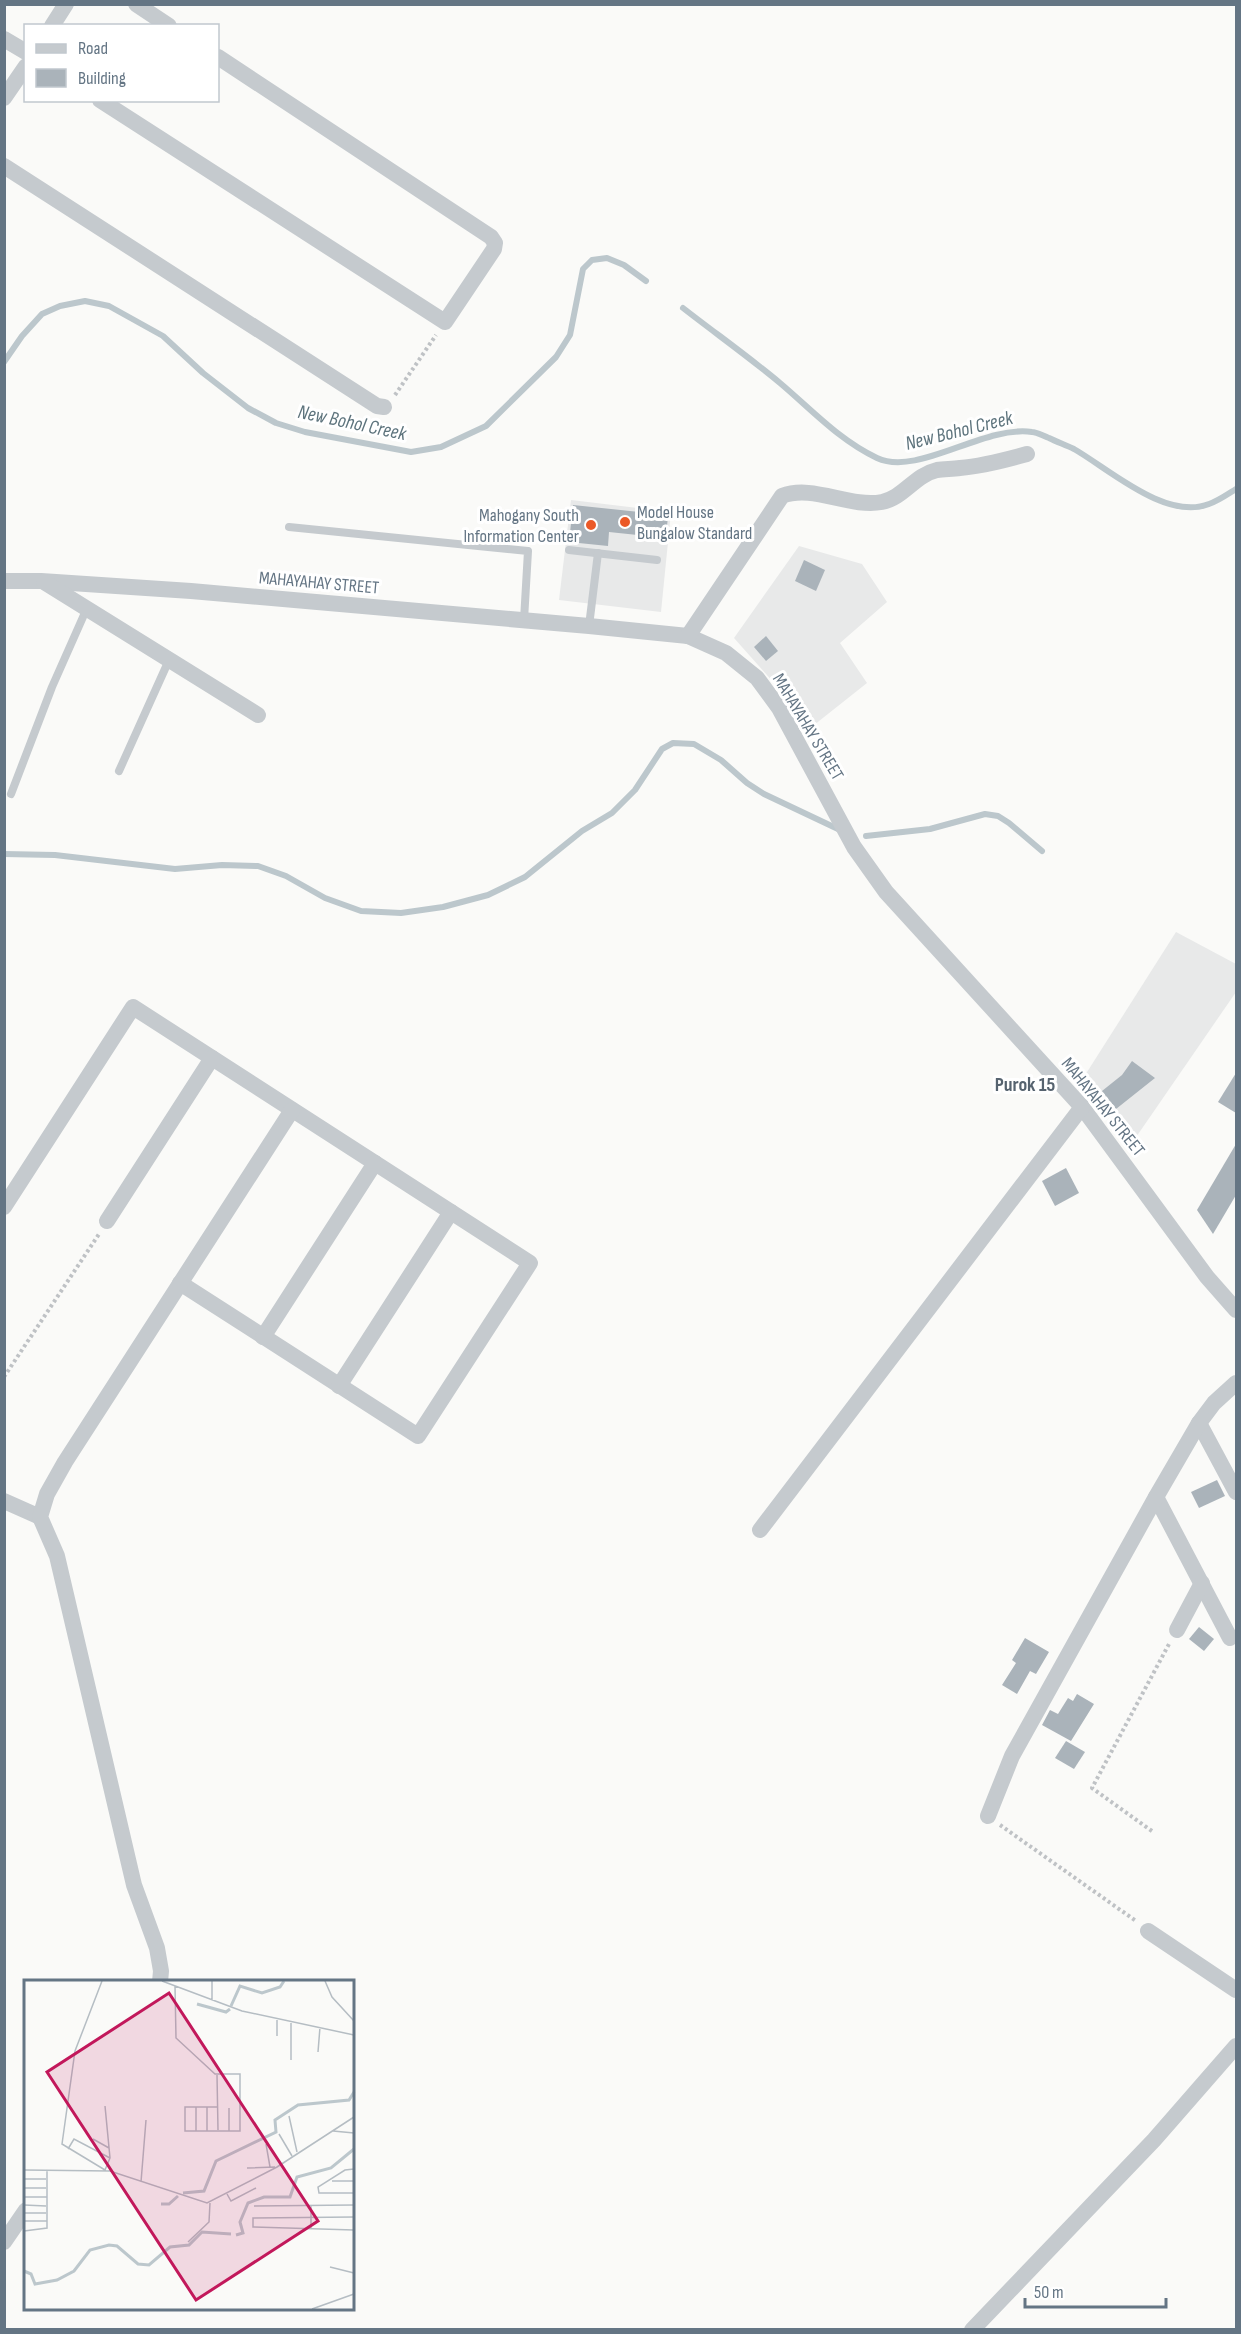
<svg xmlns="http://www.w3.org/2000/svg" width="1241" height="2334" font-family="'Sofia Sans Condensed',sans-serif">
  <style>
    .built { fill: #e8e9e9 }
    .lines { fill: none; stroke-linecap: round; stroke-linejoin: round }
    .stream { stroke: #bcc7cc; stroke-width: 6 }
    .building { fill: #aab3ba }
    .path { stroke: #bfc2c5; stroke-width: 4; stroke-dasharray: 3 3; stroke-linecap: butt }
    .lane { stroke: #c5cace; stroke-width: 8 }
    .street { stroke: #c5cace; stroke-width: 16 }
    .poi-dot { fill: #eb5927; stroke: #fff; stroke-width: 2 }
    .labels { text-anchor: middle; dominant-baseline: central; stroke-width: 6; stroke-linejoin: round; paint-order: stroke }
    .poi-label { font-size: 18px; fill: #647584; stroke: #fff; text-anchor: start }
    .street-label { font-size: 18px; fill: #647584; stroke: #fff }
    .water-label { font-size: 20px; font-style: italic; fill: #5e747d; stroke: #fff }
    .neighbourhood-label { font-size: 20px; font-weight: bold; fill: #56636f; stroke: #fff }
    .inset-river { fill: none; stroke: #bcc7cc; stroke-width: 3 }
    .inset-road { fill: none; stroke: #b5bdc3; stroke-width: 1.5 }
    .view { fill: #c2185b; fill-opacity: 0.15; stroke: #c2185b; stroke-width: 3 }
    .inset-edge { fill: none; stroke: #647584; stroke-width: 3 }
  </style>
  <rect width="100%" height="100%" fill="#fafaf8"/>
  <g class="built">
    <polygon points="571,500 671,512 661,612 559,600"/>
    <polygon points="799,546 862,564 887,602 840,643 867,683 809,729 775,684 734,638"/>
    <polygon points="1176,932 1236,964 1236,992 1132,1143 1082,1080"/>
  </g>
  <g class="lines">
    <g class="stream">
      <path d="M683,308C715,333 749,357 780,383C812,410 839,440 877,458C918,477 983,425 1032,432C1037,432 1043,436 1049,438C1057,442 1066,445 1074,449C1109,469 1166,521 1209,504C1218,501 1228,494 1236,489"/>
      <polyline points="4,362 22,336 42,314 60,306 85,301 109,306 163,336 203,373 248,408 276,423 305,432 411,452 441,447 486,426 556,357 570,335 583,269 592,260 607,258 624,265 646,281"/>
      <polyline points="866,836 930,829 985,814 998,816 1009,823 1042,851"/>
      <polyline points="4,854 55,855 175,869 222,865 258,866 286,876 325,898 361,911 401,913 443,907 488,895 525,877 582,831 612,813 635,790 662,749 673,743 694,744 721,760 747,783 764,794 838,829"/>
    </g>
  </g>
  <g class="building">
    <polygon points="573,505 668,515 666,538 609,532 608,546 569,542"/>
    <polygon points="804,560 825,570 816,591 795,581"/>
    <polygon points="766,636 778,651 766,661 754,647"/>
    <polygon points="1132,1061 1155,1078 1116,1109 1102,1091 1122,1075"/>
    <polygon points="1236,1073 1236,1113 1218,1102"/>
    <polygon points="1236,1144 1236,1195 1213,1234 1197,1210"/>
    <polygon points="1066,1168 1079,1193 1055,1206 1042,1181"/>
    <polygon points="1217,1480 1225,1496 1199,1508 1191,1492"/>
    <polygon points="1199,1627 1214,1639 1204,1651 1189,1639"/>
    <polygon points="1025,1638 1049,1652 1036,1674 1030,1671 1017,1694 1002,1685 1016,1663 1012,1660"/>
    <polygon points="1077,1694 1094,1704 1071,1741 1042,1725 1050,1710 1058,1714 1068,1698 1073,1701"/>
    <polygon points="1066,1741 1085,1752 1074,1769 1055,1758"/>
  </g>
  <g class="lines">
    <g class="path">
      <polyline points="395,395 436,335"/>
      <polyline points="4,1377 99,1234"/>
      <polyline points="1000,1825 1136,1921"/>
      <polyline points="1152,1831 1092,1788 1169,1644"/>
    </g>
    <g class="lane">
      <polyline points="289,527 528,551 524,620"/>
      <polyline points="569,550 657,560"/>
      <polyline points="589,626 598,553"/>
      <polyline points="119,771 169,660"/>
      <polyline points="11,794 52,687 87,608"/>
    </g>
    <g class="street">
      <polyline points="136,4 169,26"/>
      <polyline points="52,26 66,4"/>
      <polyline points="4,39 26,52"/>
      <polyline points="4,98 26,66"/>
      <polyline points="100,100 445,322 494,249 495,243 491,237 218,57"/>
      <polyline points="4,166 377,406 384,407"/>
      <polyline points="4,581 41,581 191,591 589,626 688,636 726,653 757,678 779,708 854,847 886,892 1082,1107 1207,1277 1236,1310"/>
      <polyline points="44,582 258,715"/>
      <path d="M688,636L782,496C813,484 849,508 882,502C903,498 915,475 937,470C944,469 952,469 960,468C983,466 1005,460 1027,454"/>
      <polyline points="4,1207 133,1007 530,1263 418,1436 180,1283"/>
      <polyline points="107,1221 212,1058"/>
      <polyline points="263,1337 375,1163"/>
      <polyline points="339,1386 451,1212"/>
      <polyline points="1199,1423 1236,1492"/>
      <polyline points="1156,1497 1230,1638"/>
      <polyline points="4,1501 40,1517"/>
      <polyline points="760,1530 1082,1107"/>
      <polyline points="1177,1630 1202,1583"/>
      <polyline points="988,1816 1012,1756 1156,1497 1199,1423 1214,1403 1236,1383"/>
      <polyline points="1148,1931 1236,1990"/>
      <polyline points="160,1982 161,1971 157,1948 134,1885 57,1556 40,1517 47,1494 65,1462 292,1110"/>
      <polyline points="4,2242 26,2210"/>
      <polyline points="972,2330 1154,2140 1236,2046"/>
    </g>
  </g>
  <g class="poi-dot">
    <circle cx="625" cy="522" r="6"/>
    <circle cx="591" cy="525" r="6"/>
  </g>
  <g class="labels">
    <g class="poi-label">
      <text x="637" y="512">Model House<tspan x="637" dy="21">Bungalow Standard</tspan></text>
      <text x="579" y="515" text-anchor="end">Mahogany South<tspan x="579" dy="21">Information Center</tspan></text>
    </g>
    <g class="street-label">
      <text transform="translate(319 583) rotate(5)">MAHAYAHAY STREET</text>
      <text transform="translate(808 727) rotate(59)">MAHAYAHAY STREET</text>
      <text transform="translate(1103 1107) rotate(51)">MAHAYAHAY STREET</text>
    </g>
    <g class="water-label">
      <text transform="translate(352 423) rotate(12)">New Bohol Creek</text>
      <text transform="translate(959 431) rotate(-14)">New Bohol Creek</text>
    </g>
    <g class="neighbourhood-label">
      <text x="1025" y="1085">Purok 15</text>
    </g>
  </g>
  <g transform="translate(24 1980)">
    <rect width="330" height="330" fill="#fafaf8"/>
    <path class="inset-river" d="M173,24L202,32L206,29M207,26L216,6L238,13L256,7L260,1M159,213L180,211L192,181L252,152L251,140L274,125L325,120L330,112M137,224H145L154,216M212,255L219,253L216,242L224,223L240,217H266L273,197L307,188L330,169M0,291L7,294L11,304L33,300L50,291L66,270L85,265L93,266L114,284L125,285L146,267L165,265L178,252L207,254"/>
    <path class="inset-road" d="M78,1L51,71L38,164L81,190M138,1L218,31L330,55M188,1V21M301,1L308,17L330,41M151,6L152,58L191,94H216V151H161V127H194M253,38V56M294,72L296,47M267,80V41M193,95L194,150M172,127V151M183,127V151M205,128V151M265,136L273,172M309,151L330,153M255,154L268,176M69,159L85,168M242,164L246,187M44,169L50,159L86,178M223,188L251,187M330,189L321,190L294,207L295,213H330M0,190L86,191L183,223L253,187L330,137M81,190L86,178L81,126M0,199H22M308,201H330M117,202L122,140M0,208H22M203,214L207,221L232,208M0,217H23M0,225L22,226M230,226L330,225M0,233H22M330,237L229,238V247L330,250M0,241H23M287,249V225M0,251L23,248V190M164,262L185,242L186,223M306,287L330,293M288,329L330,314"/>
    <path class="view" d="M145,13L294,241L172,320L23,92Z"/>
    <rect width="330" height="330" class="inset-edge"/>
  </g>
  <rect width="1241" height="2334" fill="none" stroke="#647584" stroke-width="12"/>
  <rect x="24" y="24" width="195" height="78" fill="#ffffff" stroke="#c1c8ce" stroke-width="1.5"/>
  <rect x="36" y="44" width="30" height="9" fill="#c5cace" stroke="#c1c8ce" stroke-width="1.5"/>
  <text x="78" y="54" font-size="18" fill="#647584">Road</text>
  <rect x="36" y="69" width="30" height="18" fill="#aab3ba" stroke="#c1c8ce" stroke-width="1.5"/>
  <text x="78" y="84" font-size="18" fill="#647584">Building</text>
  <path d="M1025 2298v9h141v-9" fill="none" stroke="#647584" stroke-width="3"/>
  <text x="1034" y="2298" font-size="18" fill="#647584" stroke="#ffffff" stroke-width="4.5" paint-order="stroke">50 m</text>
</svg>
